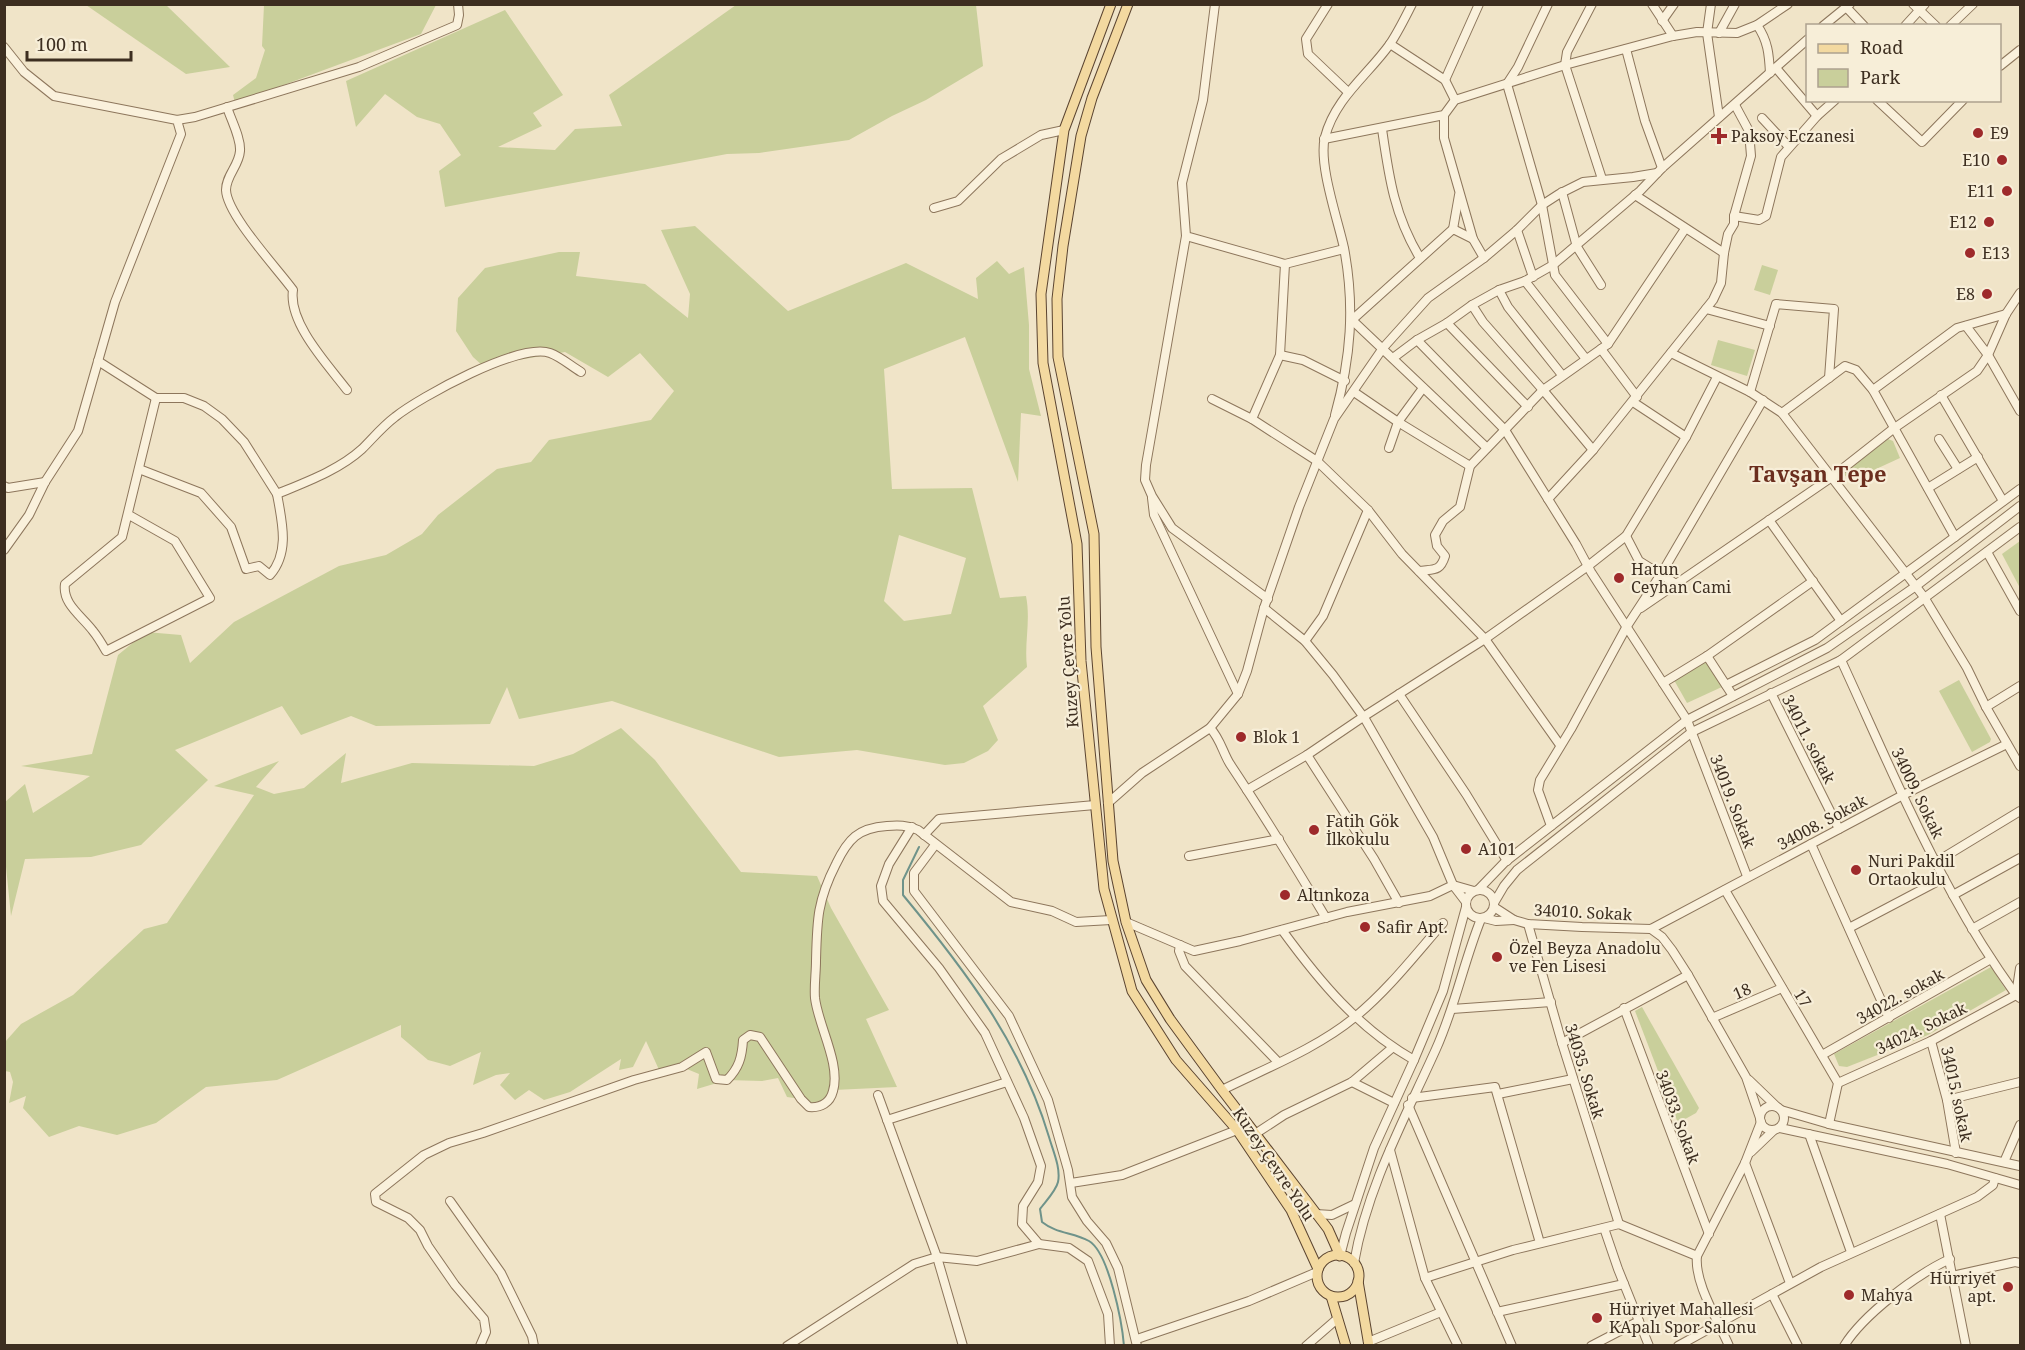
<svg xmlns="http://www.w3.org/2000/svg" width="2025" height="1350" font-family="'Noto Serif',serif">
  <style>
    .green { fill: #c9cf9b; fill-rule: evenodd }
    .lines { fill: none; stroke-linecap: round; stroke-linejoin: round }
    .stream { stroke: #6f938a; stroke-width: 2 }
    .minor-casing { stroke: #8d765c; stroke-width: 10 }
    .major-casing { stroke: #5b4430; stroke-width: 11 }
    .minor { stroke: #faf1dc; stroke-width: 8 }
    .major { stroke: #f3d9a0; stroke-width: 9 }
    .poi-dot { fill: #9e2a2b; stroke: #f7eed8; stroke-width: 2 }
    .labels { text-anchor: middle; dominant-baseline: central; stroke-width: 4.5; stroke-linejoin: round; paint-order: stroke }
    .poi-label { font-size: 16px; fill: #3d2e20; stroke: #f7eed8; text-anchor: start }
    .street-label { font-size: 16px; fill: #3d2e20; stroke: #f7eed8 }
    .district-label { font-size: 22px; font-weight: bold; fill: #6b2e1e; stroke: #f7eed8 }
  </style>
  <rect width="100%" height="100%" fill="#f0e4c8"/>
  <g class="green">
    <polygon points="86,5 166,5 230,67 186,74"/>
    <polygon points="264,5 436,5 421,34 235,103 233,95 256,78 265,50 262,46"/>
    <polygon points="736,5 976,5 983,66 926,100 892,116 849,140 759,153 727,154 445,207 439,171 461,155 440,124 417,117 385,94 356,127 346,81 505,10 563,95 533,113 542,126 498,147 555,150 575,129 622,126 609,95"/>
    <path d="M695,226L788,311L906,263L978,299L976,278L997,261L1009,274L1024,267L1029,325V369L1041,416L1021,413L1018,482L965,337L884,369L892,489L972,488L1000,598L1026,596C1031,621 1024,643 1027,667L983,706L998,740L988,751L964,763L945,765L857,750L779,757L612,701L519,719L507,687L490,724L376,726L351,716L301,735L282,706L175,750L208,780L141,845L91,857L25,859L11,916L5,857L4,803L25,784L33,813L90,776L21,766L92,754L118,655L146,632L181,635L190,663L234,622L339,566L386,555L422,534L438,515L497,469L531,462L549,440L651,420L674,391L640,353L608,377L565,352L483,366L473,357L456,331L458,298L485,268L559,252H580L576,276L645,284L688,318L690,294L661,230ZM899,535L966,558L951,614L904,621L884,601Z"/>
    <polygon points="1762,265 1778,270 1770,295 1754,290"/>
    <polygon points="1718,340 1755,350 1747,376 1711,365"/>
    <polygon points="1888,439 1893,441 1900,458 1850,481 1843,473"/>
    <polygon points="2020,541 2020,588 2002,554"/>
    <polygon points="1707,658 1724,686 1687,703 1674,680"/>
    <polygon points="1959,680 1991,739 1990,742 1972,752 1939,691"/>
    <polygon points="621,728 655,760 741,872 817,876 831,908 889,1010 866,1019 897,1087 834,1090 819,1108 801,1099 787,1097 778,1078 762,1081 727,1080 697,1089 699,1074 682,1067 660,1072 646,1041 633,1067 619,1070 621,1059 570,1092 544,1100 529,1090 515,1100 500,1085 510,1073 496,1075 473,1085 481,1052 450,1066 428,1060 401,1037 401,1025 277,1080 206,1087 156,1123 117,1135 79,1126 49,1137 23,1108 26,1096 9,1103 13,1082 10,1072 5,1071 5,1042 21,1024 73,995 144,929 167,923 254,795 214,786 279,761 256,787 274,794 304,788 346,753 341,783 412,763 534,766 573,754"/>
    <polygon points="1991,967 2006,990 1928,1035 1847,1067 1839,1066 1834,1054"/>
    <polygon points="1642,1007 1699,1108 1696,1113 1678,1123 1635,1011"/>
  </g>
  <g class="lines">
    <path class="stream" d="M919,847L903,880V895C965,970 1021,1043 1049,1137C1053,1151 1061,1168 1058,1182C1056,1191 1045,1202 1040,1209L1042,1222C1057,1234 1073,1232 1089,1241C1109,1253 1122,1322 1124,1346"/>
    <g class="minor-casing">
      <g id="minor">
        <polyline points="1215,4 1203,100 1182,183 1186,236 1285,264 1344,249"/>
        <polyline points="1328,4 1306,39 1308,54 1348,92"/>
        <polyline points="1548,4 1518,67 1507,84 1542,205 1555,275 1608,344"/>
        <polyline points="1592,4 1567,52 1565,65 1602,179"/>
        <polyline points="1652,4 1673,36"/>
        <polyline points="1711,4 1707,33 1719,117"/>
        <polyline points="1913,4 1936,26"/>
        <polyline points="1846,7 1864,26"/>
        <polyline points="1662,21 1674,4"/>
        <path d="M1757,25C1768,41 1769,54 1770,73"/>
        <polyline points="1823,26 1850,4"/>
        <polyline points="1905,26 1925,4"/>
        <polyline points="1950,26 1973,4"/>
        <polyline points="1719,33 1735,4"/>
        <polyline points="1390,44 1445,80 1455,100"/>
        <polyline points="4,47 24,72 54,96 177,120 181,134 115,302 78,431 45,482 29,515 4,550"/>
        <polyline points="1626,49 1645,121 1662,168"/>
        <polyline points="2000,66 2020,50"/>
        <polyline points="1776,68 1817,116"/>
        <polyline points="1445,80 1479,4"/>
        <polyline points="1877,100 1922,142 1963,100"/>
        <path d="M227,107C231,120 241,138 240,151C239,166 226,175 226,190C227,215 277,268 293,290C288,323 328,365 347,390"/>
        <polyline points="1444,115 1444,138 1473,239 1484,258"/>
        <polyline points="1762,118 1789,147"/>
        <polyline points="177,120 195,117 359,67 457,25 459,15 458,4"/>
        <path d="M1382,129C1389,177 1394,215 1420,258"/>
        <polyline points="1324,139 1444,115 1455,100 1565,65 1673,36 1697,32 1737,33 1757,25 1788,4"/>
        <polyline points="1562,192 1577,247 1601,285"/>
        <polyline points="1635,195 1724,253"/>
        <polyline points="934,208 958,201 1001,159 1041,135 1064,130"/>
        <polyline points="1734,216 1759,220 1766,216 1781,157 1817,116 1835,100"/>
        <polyline points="1453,229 1459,195"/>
        <polyline points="1517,230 1533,277"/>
        <polyline points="1186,236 1146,465 1145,480 1152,496 1172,528 1268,599"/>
        <polyline points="1525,281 1586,359"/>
        <polyline points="1499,290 1508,307 1562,375"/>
        <polyline points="1472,305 1483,322 1543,390 1593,450"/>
        <polyline points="1706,309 1770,326"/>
        <polyline points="1352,320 1487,448"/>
        <polyline points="1352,320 1453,229 1473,239"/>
        <polyline points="1447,323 1528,407"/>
        <polyline points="1966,326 1988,355 2020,411"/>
        <polyline points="1417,340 1505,430 1576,544 1591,572 1687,720 1747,876"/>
        <polyline points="1601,349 1637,397"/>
        <polyline points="1671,353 1750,392 1782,413 1924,597 1967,668 1986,707 2020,766"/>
        <polyline points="1280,355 1303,360 1345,381"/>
        <polyline points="1393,358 1417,340 1447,323 1472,305 1499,290 1525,281 1553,265 1640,191 1662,168 1808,39"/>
        <path d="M98,361L156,398H184L204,406L222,419L244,442L277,494C306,482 339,470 362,449C373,438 383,426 395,417C420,397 520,342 550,353C561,357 571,366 581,372"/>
        <polyline points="1873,390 1957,328 2006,314"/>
        <polyline points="1354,392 1398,422 1470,466"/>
        <polyline points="1750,392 1776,304 1834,309 1829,378"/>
        <polyline points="1941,395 2003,501"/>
        <polyline points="1212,399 1252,419 1317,461 1368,510 1402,554 1485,639 1560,745"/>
        <polyline points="1633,402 1686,437"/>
        <polyline points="1782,413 1845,366 1856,370 1873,390 1955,537"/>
        <path d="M1335,415C1351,358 1355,306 1344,248C1338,220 1318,164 1325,137C1335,98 1368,75 1390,44C1398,32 1405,18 1412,4"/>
        <polyline points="1252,419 1280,355 1285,264"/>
        <polyline points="1939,439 1958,469"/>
        <polyline points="1389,448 1398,422 1423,388"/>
        <path d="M139,469L201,493L231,527L246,569L259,566L270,575C290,552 282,522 277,494"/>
        <polyline points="4,486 8,488 45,482"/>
        <polyline points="1928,488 1978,457"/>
        <polyline points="1152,498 1154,515 1238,694"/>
        <polyline points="1548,499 1593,450 1713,300 1721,283 1724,253 1728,234 1734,224 1734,216 1751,156 1749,131 1735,105"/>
        <path d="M129,515L175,541L210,598L106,651C102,644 98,637 93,631C82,616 62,604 65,584L122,537L156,398"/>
        <polyline points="1769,520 1841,621"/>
        <polyline points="1626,536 1639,561 1676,584"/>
        <polyline points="1987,552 2020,611"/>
        <path d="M1419,571C1434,569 1440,572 1445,556L1437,546L1435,535L1443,521L1460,507L1470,466L1543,390L1608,344L1685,229"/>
        <polyline points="1264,608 1305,641 1333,675 1365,719 1433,837 1453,885 1466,902"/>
        <polyline points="1641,608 1832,477 1893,429 1977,371 1988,355 2006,314 2020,293"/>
        <polyline points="1305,641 1323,616 1368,510"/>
        <polyline points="1707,656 1733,696"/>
        <path d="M1841,660C1877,738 1911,819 1953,895C1972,930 1993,963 2016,995L2020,998"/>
        <polyline points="1663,683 1707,656 1813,581"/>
        <polyline points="1726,685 1815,640 2020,489"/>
        <polyline points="1771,693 1839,829"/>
        <polyline points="1399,694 1466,794 1507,861"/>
        <polyline points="1986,707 2020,686"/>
        <path d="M1210,728C1220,738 1223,753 1230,764C1264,815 1295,866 1326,918"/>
        <polyline points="1307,755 1374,859 1399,903"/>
        <polyline points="1247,790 1307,755 1363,717 1485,639 1588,566 1626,536 1686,437 1717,377"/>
        <polyline points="1108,803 1142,773 1210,728 1238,694 1247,671 1264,608 1299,507 1334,419 1383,348 1428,298 1484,258 1517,230 1542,205 1559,194 1583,182 1633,177 1657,173"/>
        <polyline points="1551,826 1538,790 1540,780 1571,729 1627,626 1663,571 1763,400"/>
        <polyline points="912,827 889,864 881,886 883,901 939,968 985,1033 1024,1118 1041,1166 1038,1182 1023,1206 1022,1224 1039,1244 1069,1248 1088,1261 1108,1314 1110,1346"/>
        <polyline points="924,835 939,819 1095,805"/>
        <polyline points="1811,844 1889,1018"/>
        <polyline points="935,845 914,873 914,891 1009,1016 1048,1100 1068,1170 1072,1197 1087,1221 1106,1243 1118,1268 1137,1346"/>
        <polyline points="1189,856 1279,839"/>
        <polyline points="1936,862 2020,811"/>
        <circle cx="1480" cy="904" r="14"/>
        <polyline points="1478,890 1505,862 1687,720 1827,648 1916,586 2020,506"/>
        <polyline points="1725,890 1838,1083 1829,1124"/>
        <polyline points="1953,895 2020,858"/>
        <polyline points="1494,903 1504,886 1517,870 1692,732 1841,660 2020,527"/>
        <polyline points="1484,918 1496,921 1514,920 1494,907"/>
        <polyline points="1514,920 1528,924 1582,927 1651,929 1903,795 2007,744"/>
        <polyline points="1126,922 1194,951 1240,941 1347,912 1430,896 1453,885 1474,891"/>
        <polyline points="1528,924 1562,1043 1619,1224"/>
        <polyline points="1849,928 1944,878"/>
        <polyline points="1651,929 1662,937 1672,950 1688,975 1746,1077 1760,1118"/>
        <polyline points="1972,929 2020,902"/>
        <path d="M1282,930C1320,982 1358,1028 1414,1060"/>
        <polyline points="1180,945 1179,951 1185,966 1278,1062"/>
        <polyline points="2016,995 2020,968"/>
        <polyline points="1624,1008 1709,1234"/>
        <polyline points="1452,1009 1551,1002"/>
        <polyline points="1712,1018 1782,988"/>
        <polyline points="1931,1041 1947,1100 1956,1153"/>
        <polyline points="1562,1043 1688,975"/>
        <polyline points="1822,1055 1991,959"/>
        <polyline points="1749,1080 1777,1107"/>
        <polyline points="1352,1082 1394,1103"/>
        <polyline points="1838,1083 1931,1041 2016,995"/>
        <path d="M1222,1090C1264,1069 1318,1048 1355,1017C1388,990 1415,955 1443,923"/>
        <polyline points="1498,1094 1573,1079"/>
        <polyline points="878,1095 937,1257 963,1346"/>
        <polyline points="1412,1098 1495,1087 1540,1243"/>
        <polyline points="1947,1100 2020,1082"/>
        <polyline points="1408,1105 1512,1346"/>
        <circle cx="1772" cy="1118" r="12"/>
        <polyline points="1781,1110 1829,1124 2020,1166"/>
        <polyline points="887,1120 1007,1082"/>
        <polyline points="1780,1128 1947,1164 2020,1185"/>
        <polyline points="1255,1134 1284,1115 1352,1082 1392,1048"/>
        <polyline points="1809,1134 1851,1252"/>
        <polyline points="1390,1150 1425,1278 1458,1346"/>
        <polyline points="1751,1152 1773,1131"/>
        <polyline points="2004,1162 2020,1125"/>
        <polyline points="1745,1163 1790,1283"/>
        <polyline points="1071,1183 1122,1175 1237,1130"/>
        <polyline points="450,1201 501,1273 532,1336 534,1346"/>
        <polyline points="1316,1214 1332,1215 1355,1204"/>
        <polyline points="1940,1214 1966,1346"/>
        <polyline points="1604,1228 1618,1269 1649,1346"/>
        <polyline points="1340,1256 1346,1233 1374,1148 1414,1060 1443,991 1466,907"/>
        <path d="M1354,1263C1367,1187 1405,1118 1436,1049C1455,1007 1464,961 1481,919"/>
        <polyline points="1952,1276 2015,1262 2020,1263"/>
        <polyline points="1425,1278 1513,1250 1619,1224 1697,1256"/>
        <polyline points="1772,1294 1798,1346"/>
        <polyline points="1497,1312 1624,1284"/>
        <polyline points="1137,1339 1249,1301 1317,1272"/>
        <polyline points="1368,1342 1441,1312"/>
        <path d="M480,1346L486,1332L484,1319L455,1285L428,1246L420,1230L408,1218L376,1202L375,1194L424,1155L449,1143L483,1133L634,1080L682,1067L706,1052L716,1079L727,1080C739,1068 742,1057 743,1040L750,1035L760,1037L801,1099L809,1107C821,1108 830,1103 833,1091C841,1064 818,1025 815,998C814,986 816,973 816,961C817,921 817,901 836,864C848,839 858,828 887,826C898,825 907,825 918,830L1011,902L1052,911L1076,922L1111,920"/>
        <polyline points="787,1346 914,1264 937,1257 977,1261 1039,1244"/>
        <polyline points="1306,1346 1337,1319"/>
        <polyline points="1591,1346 1639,1321"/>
        <polyline points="1678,1346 1821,1267 1977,1197 1993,1185 1995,1178"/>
        <path d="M1729,1346C1718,1320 1694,1283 1697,1256L1745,1163L1761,1122"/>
        <path d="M1844,1346C1863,1315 1917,1274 1950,1259"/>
      </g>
    </g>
    <g class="major-casing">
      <g id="major">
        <polyline points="1111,4 1064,130 1041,294 1043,363 1077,544 1081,661 1104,889 1132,991 1176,1060 1237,1130 1291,1210 1318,1269"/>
        <polyline points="1128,4 1092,98 1081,136 1063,246 1057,299 1058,357 1094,534 1096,647 1113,861 1126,922 1146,980 1170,1019 1222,1090 1328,1229 1340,1256"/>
        <circle cx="1338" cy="1276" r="21"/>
        <polyline points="1358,1281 1369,1346"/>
        <polyline points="1331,1296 1346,1346"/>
      </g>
    </g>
    <use href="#minor" class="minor"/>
    <use href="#major" class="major"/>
  </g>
  <g class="poi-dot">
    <circle cx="1978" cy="133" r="6"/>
    <path d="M1716 127h6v6h6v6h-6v6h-6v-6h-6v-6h6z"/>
    <circle cx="2002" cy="160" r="6"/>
    <circle cx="2007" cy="191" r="6"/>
    <circle cx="1989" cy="222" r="6"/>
    <circle cx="1970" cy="253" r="6"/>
    <circle cx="1987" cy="294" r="6"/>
    <circle cx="1619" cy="578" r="6"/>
    <circle cx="1241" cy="737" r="6"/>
    <circle cx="1314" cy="830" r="6"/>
    <circle cx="1466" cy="849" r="6"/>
    <circle cx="1856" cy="870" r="6"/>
    <circle cx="1285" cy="895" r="6"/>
    <circle cx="1365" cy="927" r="6"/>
    <circle cx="1497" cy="957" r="6"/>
    <circle cx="2008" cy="1287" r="6"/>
    <circle cx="1849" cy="1295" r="6"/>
    <circle cx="1597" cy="1318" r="6"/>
  </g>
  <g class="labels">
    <g class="poi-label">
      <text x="1990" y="133">E9</text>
      <text x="1731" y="136">Paksoy Eczanesi</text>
      <text x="1990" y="160" text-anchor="end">E10</text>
      <text x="1995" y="191" text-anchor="end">E11</text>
      <text x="1977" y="222" text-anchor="end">E12</text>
      <text x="1982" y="253">E13</text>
      <text x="1975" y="294" text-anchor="end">E8</text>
      <text x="1631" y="569">Hatun<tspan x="1631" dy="18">Ceyhan Cami</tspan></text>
      <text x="1253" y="737">Blok 1</text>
      <text x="1326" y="821">Fatih Gök<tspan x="1326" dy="18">İlkokulu</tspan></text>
      <text x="1478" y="849">A101</text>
      <text x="1868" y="861">Nuri Pakdil<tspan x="1868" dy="18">Ortaokulu</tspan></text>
      <text x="1297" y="895">Altınkoza</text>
      <text x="1377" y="927">Safir Apt.</text>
      <text x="1509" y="948">Özel Beyza Anadolu<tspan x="1509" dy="18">ve Fen Lisesi</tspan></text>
      <text x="1996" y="1278" text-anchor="end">Hürriyet<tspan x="1996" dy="18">apt.</tspan></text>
      <text x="1861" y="1295">Mahya</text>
      <text x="1609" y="1309">Hürriyet Mahallesi<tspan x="1609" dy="18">KApalı Spor Salonu</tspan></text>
    </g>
    <g class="street-label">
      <text transform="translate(1068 662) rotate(-94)">Kuzey Çevre Yolu</text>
      <text transform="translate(1809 739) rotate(63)">34011. sokak</text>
      <text transform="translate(1918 793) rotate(64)">34009. Sokak</text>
      <text transform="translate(1733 801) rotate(69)">34019. Sokak</text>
      <text transform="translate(1822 822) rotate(-28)">34008. Sokak</text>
      <text transform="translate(1583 912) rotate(3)">34010. Sokak</text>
      <text transform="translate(1742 991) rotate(-23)">18</text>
      <text transform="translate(1900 996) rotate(-29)">34022. sokak</text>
      <text transform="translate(1803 998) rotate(59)">17</text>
      <text transform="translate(1921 1028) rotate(-26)">34024. Sokak</text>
      <text transform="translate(1585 1071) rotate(73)">34035. Sokak</text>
      <text transform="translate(1957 1094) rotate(78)">34015. sokak</text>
      <text transform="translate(1678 1117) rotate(70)">34033. Sokak</text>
      <text transform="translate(1274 1164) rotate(56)">Kuzey Çevre Yolu</text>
    </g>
    <g class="district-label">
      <text x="1818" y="473">Tavşan Tepe</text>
    </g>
  </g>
  <rect width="2025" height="1350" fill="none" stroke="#3d2e20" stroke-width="12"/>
  <rect x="1806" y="24" width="195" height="78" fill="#f7eed8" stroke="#ada18e" stroke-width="1.5"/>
  <rect x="1818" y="44" width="30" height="9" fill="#f3d9a0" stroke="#ada18e" stroke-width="1.5"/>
  <text x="1860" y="54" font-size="18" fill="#3d2e20">Road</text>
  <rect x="1818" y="69" width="30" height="18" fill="#c9cf9b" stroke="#ada18e" stroke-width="1.5"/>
  <text x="1860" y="84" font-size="18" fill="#3d2e20">Park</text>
  <path d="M27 51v9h104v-9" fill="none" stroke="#3d2e20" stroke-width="3"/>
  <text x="36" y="51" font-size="18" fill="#3d2e20" stroke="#f7eed8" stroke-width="4.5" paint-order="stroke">100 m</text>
</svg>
